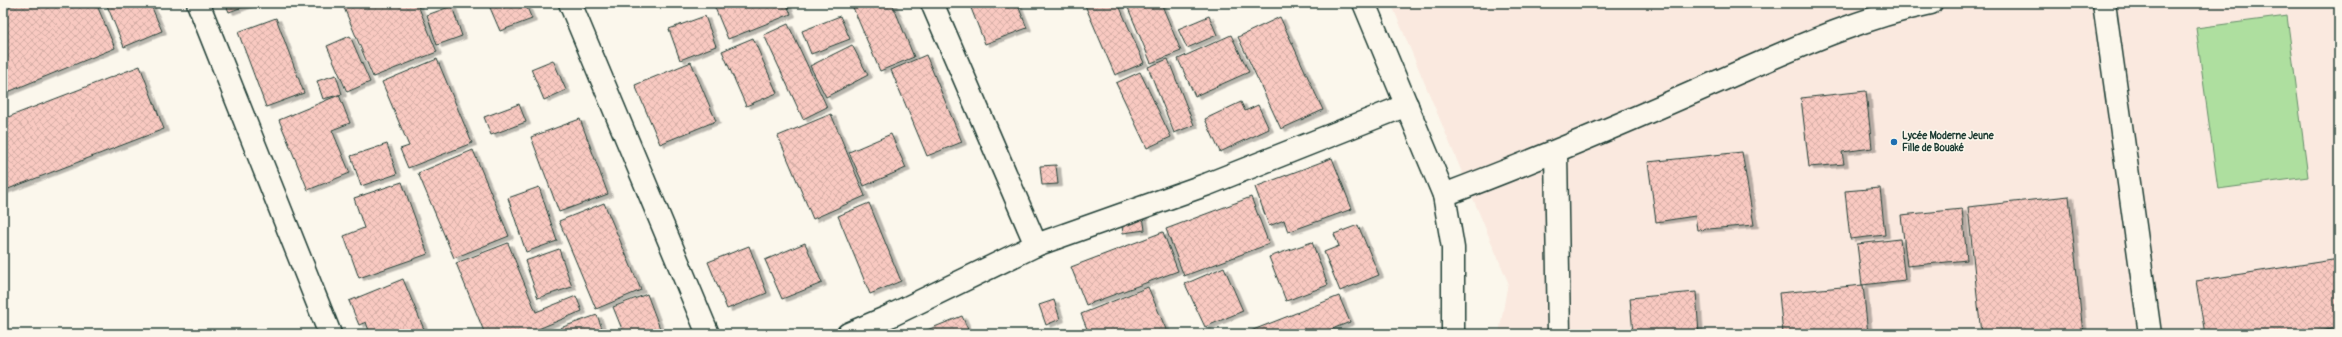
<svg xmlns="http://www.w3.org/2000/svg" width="2342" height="337" font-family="Pangolin,sans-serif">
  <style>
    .built { fill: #fae9df }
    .park { fill: #aedf9f; stroke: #668e6a }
    .building { fill: url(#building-cross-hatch); stroke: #1f3d34; filter: url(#shadow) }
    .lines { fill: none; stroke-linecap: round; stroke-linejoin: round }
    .minor-casing { stroke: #1f3d34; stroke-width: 25 }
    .minor { stroke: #fbf7ec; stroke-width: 22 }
    .poi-dot { fill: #1f6fb2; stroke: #fbf7ec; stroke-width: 1.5 }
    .labels { text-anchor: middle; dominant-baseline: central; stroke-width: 3; stroke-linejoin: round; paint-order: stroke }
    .poi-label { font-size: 10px; font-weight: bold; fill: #1f3d34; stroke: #fbf7ec; text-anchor: start }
  </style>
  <defs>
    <pattern id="building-cross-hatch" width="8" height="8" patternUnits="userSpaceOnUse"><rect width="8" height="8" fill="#f9c9c1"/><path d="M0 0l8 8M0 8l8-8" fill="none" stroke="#d5aea6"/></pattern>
    <filter id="shadow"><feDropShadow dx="4.5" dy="2.5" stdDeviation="0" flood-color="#0004"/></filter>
  </defs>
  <rect width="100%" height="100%" fill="#fbf7ec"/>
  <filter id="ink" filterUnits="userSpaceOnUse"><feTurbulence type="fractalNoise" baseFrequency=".025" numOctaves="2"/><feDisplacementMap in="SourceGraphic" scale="8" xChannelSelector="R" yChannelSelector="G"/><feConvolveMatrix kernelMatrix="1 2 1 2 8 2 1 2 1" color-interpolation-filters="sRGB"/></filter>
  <g filter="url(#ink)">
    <polygon class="built" points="1391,3 2339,3 2339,334 1499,334 1508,282"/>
    <polygon class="park" points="2287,16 2308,177 2218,189 2196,28"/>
    <g class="building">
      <polygon points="19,3 96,3 115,48 3,94 3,9"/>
      <polygon points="106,3 150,3 162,31 124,47"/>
      <polygon points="225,3 253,3 229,12"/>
      <polygon points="342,3 417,3 437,52 373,77"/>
      <polygon points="488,3 525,3 532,19 500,31"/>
      <polygon points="713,3 786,3 791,14 728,39"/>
      <polygon points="851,3 892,3 914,57 880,71"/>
      <polygon points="969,3 1017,3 1027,28 985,44"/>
      <polygon points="1084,3 1118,3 1144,63 1115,75"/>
      <polygon points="1126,3 1161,3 1181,51 1151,63"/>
      <polygon points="452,6 462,36 437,45 427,15"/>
      <polygon points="705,16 716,46 680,60 669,29"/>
      <polygon points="840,16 850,39 811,54 802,31"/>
      <polygon points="1209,16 1217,35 1187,48 1178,29"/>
      <polygon points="1280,17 1323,110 1281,129 1238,37"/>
      <polygon points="276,18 304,93 266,107 238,32"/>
      <polygon points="788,24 827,107 803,119 764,35"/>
      <polygon points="1231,35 1249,72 1195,96 1178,59"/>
      <polygon points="350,36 370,82 347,92 327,46"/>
      <polygon points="753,38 777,93 746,106 722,51"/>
      <polygon points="852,45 868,75 826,97 810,66"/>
      <polygon points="926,55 962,142 927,156 891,70"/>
      <polygon points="437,59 472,143 408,168 400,149 409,146 382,82"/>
      <polygon points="1168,59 1194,125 1174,133 1148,67"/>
      <polygon points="553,60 566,90 544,100 531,69"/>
      <polygon points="691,62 716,121 660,144 635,85"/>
      <polygon points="140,66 164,129 3,191 3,119"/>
      <polygon points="1140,72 1171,137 1147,148 1116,83"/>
      <polygon points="336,75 342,94 323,99 317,81"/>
      <polygon points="1866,91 1872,148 1842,152 1844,164 1809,167 1801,98"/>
      <polygon points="339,95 350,123 332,130 350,173 308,190 279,120"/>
      <polygon points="1241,102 1245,111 1258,105 1269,129 1220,152 1205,119"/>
      <polygon points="519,104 526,122 491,135 484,117"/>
      <polygon points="831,114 865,196 813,219 778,136"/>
      <polygon points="580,119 608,194 559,212 531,137"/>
      <polygon points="891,134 906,168 864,186 849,152"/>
      <polygon points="387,144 397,174 361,186 351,156"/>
      <polygon points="473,150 509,236 454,258 418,173"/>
      <polygon points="1742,152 1754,225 1697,230 1695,216 1656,222 1648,162"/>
      <polygon points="1332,158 1352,209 1288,232 1284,220 1269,226 1255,187"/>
      <polygon points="1056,165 1058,184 1042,185 1040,166"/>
      <polygon points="402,182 428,254 359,278 344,236 364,228 354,198"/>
      <polygon points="539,187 557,241 526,252 508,198"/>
      <polygon points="1880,188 1885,235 1850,239 1845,191"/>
      <polygon points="2069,196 2083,334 1981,334 1968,207"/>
      <polygon points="1251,197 1269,244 1184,276 1166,229"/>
      <polygon points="604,203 641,290 596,309 559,221"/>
      <polygon points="869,203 901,281 870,294 838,216"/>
      <polygon points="1962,209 1967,260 1907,266 1901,215"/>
      <polygon points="1143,216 1145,230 1123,233 1121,219"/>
      <polygon points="1358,225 1379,275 1340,291 1324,252 1339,246 1334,234"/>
      <polygon points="1163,232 1178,271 1086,305 1071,267"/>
      <polygon points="1900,239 1905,280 1862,285 1857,244"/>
      <polygon points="1312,242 1328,285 1286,301 1269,257"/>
      <polygon points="508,243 536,312 576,296 582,311 526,334 485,334 456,263"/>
      <polygon points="805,243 822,283 782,299 765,260"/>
      <polygon points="749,246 767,293 727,309 708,262"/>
      <polygon points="559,249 572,287 538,298 525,261"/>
      <polygon points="2339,259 2339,328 2298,334 2205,334 2196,281"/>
      <polygon points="1224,267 1243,311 1205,327 1185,284"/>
      <polygon points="403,279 426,334 370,334 366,322 359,325 349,301"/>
      <polygon points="1863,285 1868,334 1783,334 1779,293"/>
      <polygon points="1148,287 1168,334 1089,334 1081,314"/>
      <polygon points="1696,292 1699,334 1633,334 1630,298"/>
      <polygon points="647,294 662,334 624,334 613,307"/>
      <polygon points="1339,296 1350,322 1319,334 1243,334"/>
      <polygon points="1054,300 1060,319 1046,325 1039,305"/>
      <polygon points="597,315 604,334 563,334 560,328"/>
      <polygon points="962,316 970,334 917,334"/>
      <polygon points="544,329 545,334 532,334"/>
    </g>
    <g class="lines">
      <g class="minor-casing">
        <g id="minor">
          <polyline points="198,3 330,334"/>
          <polyline points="570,3 708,334"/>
          <polyline points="932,3 1036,245"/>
          <polyline points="1364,3 1444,195 1453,248 1453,334"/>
          <polyline points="2104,3 2150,334"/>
          <polyline points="1556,152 1559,334"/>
          <path d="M1444,195C1534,161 1622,124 1710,85C1782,54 1854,19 1931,3"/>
          <polyline points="848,334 890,316 1036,245 1208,184 1407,105"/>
        </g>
      </g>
      <use href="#minor" class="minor"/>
    </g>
  </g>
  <circle class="poi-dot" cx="1894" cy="142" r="4"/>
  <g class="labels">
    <g class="poi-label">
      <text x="1902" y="136">Lycée Moderne Jeune<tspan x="1902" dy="12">Fille de Bouaké</tspan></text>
    </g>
  </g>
  <rect width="2342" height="337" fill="none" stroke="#fbf7ec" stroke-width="16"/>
  <rect x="8" y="8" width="2326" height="321" fill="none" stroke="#1f3d34" stroke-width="1.5" filter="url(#ink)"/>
</svg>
